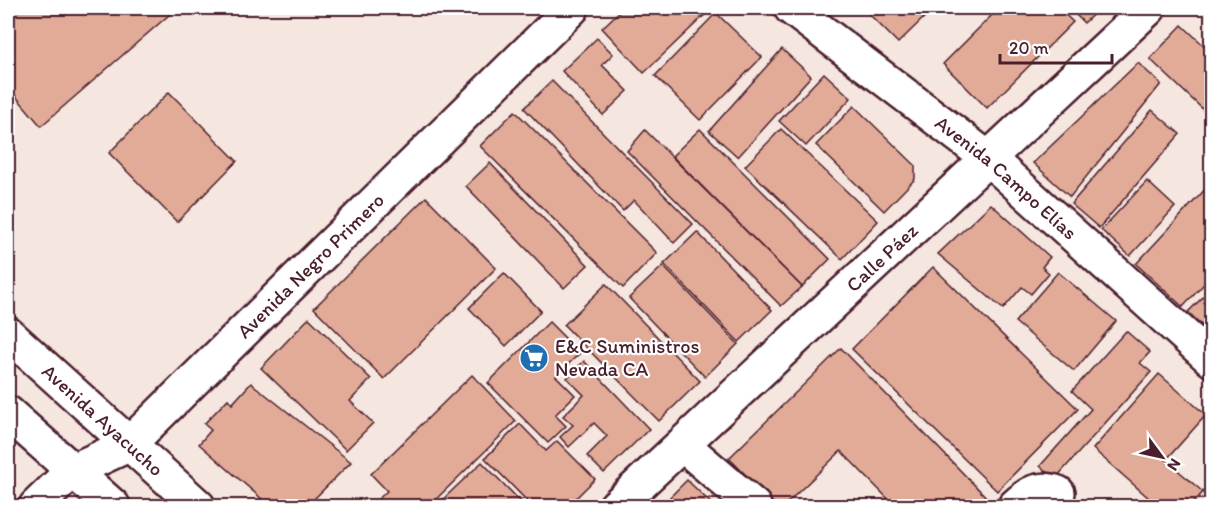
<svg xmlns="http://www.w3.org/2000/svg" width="1219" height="514" font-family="Itim,sans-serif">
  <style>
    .building { fill: #e1ab98; stroke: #4a1f2b; stroke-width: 1.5 }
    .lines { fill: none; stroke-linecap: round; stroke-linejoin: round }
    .minor-casing { stroke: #4a1f2b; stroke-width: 38 }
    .minor { stroke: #fff; stroke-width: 33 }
    .labels { text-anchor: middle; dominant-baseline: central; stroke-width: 4.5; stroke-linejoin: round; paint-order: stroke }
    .street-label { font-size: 20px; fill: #4a1f2b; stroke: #fff }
    .poi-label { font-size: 20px; fill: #4a1f2b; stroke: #fff; text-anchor: start }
  </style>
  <rect width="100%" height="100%" fill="#f6e6e0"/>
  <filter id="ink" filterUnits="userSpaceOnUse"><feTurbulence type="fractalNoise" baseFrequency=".0167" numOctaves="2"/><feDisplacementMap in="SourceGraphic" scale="12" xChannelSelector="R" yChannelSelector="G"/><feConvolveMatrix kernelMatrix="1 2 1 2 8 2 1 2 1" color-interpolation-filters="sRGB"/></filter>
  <g filter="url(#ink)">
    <g class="building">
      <polygon points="8,8 177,8 41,126 8,87"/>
      <polygon points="623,8 712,8 644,73 602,28"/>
      <polygon points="863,8 934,8 898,43"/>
      <polygon points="999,8 1058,8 1073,22 987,108 943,64"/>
      <polygon points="1069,8 1100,8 1084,23"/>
      <polygon points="716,13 762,57 700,120 655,76"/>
      <polygon points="1182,25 1212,53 1212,118 1150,59"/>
      <polygon points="597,38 613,54 602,65 628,91 603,115 562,71"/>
      <polygon points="782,49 811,76 738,157 709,131"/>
      <polygon points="1138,63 1161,84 1070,197 1033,163"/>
      <polygon points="824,73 851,98 806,146 779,121"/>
      <polygon points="552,81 693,224 674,243 634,200 623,211 524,108"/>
      <polygon points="169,92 237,161 177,222 109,153"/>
      <polygon points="854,106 915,165 915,179 884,211 816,145"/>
      <polygon points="1152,110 1180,134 1099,228 1071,204"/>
      <polygon points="515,111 657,253 623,288 480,146"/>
      <polygon points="700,129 830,259 802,287 672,156"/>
      <polygon points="781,129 878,221 842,259 745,166"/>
      <polygon points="645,130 802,287 781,306 627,151"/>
      <polygon points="490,163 588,265 564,288 466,186"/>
      <polygon points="1147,181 1175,207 1130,256 1101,230"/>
      <polygon points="1212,182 1212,275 1183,307 1136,264"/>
      <polygon points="426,197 496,268 384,379 314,308"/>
      <polygon points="991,204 1050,257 1042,267 1049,273 1031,294 1022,287 1003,309 938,254"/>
      <polygon points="697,232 772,310 739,342 664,264"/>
      <polygon points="663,266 738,344 705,377 629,298"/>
      <polygon points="933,267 1078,409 997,491 852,349"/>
      <polygon points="1058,272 1116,321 1074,371 1015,322"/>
      <polygon points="504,273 541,311 506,346 469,308"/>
      <polygon points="606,284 700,381 659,421 564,325"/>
      <polygon points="1212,288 1212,330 1209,332 1188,312"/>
      <polygon points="309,318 371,379 350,401 373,423 346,450 261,368"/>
      <polygon points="549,322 580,353 556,376 575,395 555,415 566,426 548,443 488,383"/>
      <polygon points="1126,331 1150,352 1140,363 1151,372 1055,479 1040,466 1091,409 1072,391"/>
      <polygon points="841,348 991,502 985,506 895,506 841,451 784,506 776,506 729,458"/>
      <polygon points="584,361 649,429 604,473 587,456 607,436 594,423 569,447 560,437 573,425 563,416 584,395 567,378"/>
      <polygon points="1159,374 1206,415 1166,460 1203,492 1191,506 1158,506 1093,449"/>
      <polygon points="472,375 516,421 429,506 371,506 387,491 371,474"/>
      <polygon points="251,383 351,462 307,506 270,506 199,444 211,430 204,424 228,399 232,404"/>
      <polygon points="520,424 546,451 557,441 595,479 568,506 532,506 485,458"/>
      <polygon points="482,462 525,506 436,506"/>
      <polygon points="687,480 714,506 661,506"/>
      <polygon points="1212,495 1212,506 1201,506"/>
    </g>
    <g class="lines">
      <g class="minor-casing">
        <g id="minor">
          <path id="s1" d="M791,8L989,159L1212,360"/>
          <path id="s2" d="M8,334L198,506"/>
          <polyline points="8,413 113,506"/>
          <polyline points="683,445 754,506"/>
          <path id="s3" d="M36,506L72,471L128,445L572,8"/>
          <path id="s4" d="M616,506L1149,8"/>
          <path d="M1015,506C1029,493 1039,486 1058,493"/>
        </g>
      </g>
      <use href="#minor" class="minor"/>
    </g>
  </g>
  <defs>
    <g id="supermarket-disc" transform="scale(1.5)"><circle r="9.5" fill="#1f6fb2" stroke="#fff"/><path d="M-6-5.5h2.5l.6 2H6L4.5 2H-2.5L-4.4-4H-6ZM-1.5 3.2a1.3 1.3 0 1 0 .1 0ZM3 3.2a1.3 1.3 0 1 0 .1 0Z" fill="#fff"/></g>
  </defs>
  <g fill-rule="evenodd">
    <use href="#supermarket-disc" x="534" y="358"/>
  </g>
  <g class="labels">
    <g class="street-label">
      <text stroke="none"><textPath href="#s1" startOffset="274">Avenida Campo Elías</textPath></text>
      <text stroke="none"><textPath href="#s4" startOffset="364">Calle Páez</textPath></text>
      <text stroke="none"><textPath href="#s3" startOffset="368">Avenida Negro Primero</textPath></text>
      <text stroke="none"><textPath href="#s2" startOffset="128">Avenida Ayacucho</textPath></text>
    </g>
    <g class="poi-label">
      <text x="555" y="346">E&amp;C Suministros<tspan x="555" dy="23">Nevada CA</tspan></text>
    </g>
  </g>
  <rect width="1219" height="514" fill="none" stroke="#fff" stroke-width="30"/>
  <rect x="15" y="15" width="1189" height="484" fill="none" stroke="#4a1f2b" stroke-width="2" filter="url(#ink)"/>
  <g transform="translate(1162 457) rotate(123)" stroke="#ffffff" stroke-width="4.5" paint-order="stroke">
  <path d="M0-4.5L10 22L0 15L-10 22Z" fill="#4a1f2b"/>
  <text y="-9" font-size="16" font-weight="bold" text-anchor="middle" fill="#4a1f2b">N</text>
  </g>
  <path d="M1000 54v9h112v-9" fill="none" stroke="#4a1f2b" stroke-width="3"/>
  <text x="1009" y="54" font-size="18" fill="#4a1f2b" stroke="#ffffff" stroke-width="4.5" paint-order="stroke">20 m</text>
</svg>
